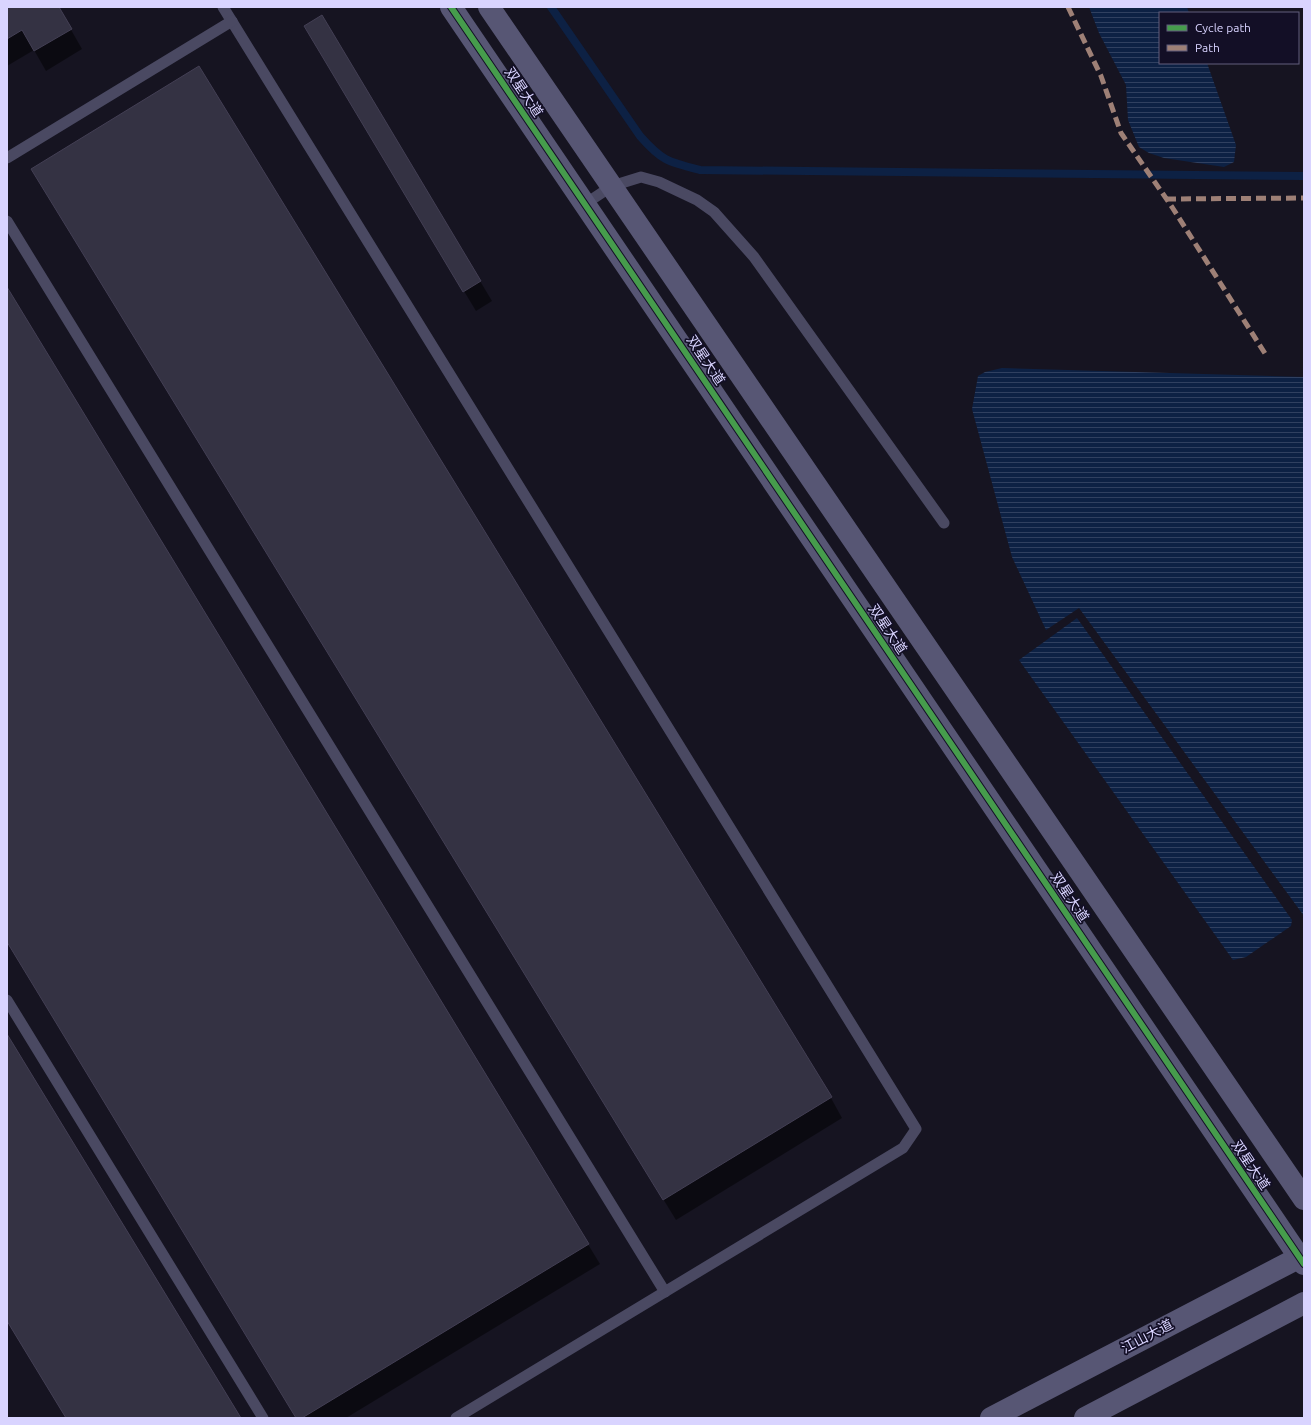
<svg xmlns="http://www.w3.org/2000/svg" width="1311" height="1425" font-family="Ubuntu,'Noto Sans SC',sans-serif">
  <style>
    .water { fill: url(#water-rules) }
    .shadow { fill: #0007 }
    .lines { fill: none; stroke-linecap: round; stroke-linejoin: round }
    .stream { stroke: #0d2144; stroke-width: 8 }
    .building { fill: #343243; stroke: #433f54 }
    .lane { stroke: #4a4962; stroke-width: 11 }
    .secondary { stroke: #575674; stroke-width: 22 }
    .quiet { stroke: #9e8076; stroke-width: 5; stroke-dasharray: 10 5; stroke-linecap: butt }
    .cycleway-casing { stroke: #130f26; stroke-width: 8 }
    .cycleway { stroke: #469c4c; stroke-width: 6 }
    .labels { text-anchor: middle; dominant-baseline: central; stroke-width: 3.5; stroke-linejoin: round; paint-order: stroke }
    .street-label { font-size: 14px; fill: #d9d4ff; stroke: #130f26 }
  </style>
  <defs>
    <pattern id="water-rules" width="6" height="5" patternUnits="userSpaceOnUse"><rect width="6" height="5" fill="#0d2144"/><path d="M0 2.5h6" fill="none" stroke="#304060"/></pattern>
  </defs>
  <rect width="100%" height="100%" fill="#161421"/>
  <g class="water">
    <polygon points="1089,7 1187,7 1189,13 1160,13 1160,63 1207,63 1236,145 1234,162 1224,167 1164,158 1149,153 1139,147 1128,120 1126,85 1099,33"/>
    <polygon points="1002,368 1304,377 1304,916 1079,608 1046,630 1012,557 972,409 978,376 985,372"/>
    <polygon points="1077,618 1292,920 1291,926 1246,957 1233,960 1019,660"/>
  </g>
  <g class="shadow">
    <polygon points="7,7 58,7 82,49 46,71 34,50 7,66"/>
    <polygon points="322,17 492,301 476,311 316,46"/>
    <polygon points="44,189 831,1098 842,1118 676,1220"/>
    <polygon points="7,289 600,1264 346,1418 297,1418 7,941"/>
  </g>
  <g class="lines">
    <path class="stream" d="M551,7L640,136C662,161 668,162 700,170L1304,176"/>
  </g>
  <g class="building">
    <polygon points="7,7 59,7 72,29 34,51 22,30 7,39"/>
    <polygon points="322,15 481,281 463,292 304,26"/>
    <polygon points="199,66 832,1097 663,1200 31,169"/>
    <polygon points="7,287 589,1244 302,1418 296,1418 7,942"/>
    <polygon points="7,1034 241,1418 66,1418 7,1321"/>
  </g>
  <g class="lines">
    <g class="lane">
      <polyline points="223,7 916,1129 903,1148 456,1418"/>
      <polyline points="7,158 232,21"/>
      <polyline points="585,204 612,186 641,177 659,182 697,200 714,212 754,257 944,523"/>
      <polyline points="7,221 665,1292"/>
      <polyline points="7,1000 263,1418"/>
    </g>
    <g class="secondary">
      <polyline points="451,7 1304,1264"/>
      <polyline points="489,7 1304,1199"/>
      <polyline points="991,1418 1304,1255"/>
      <polyline points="1085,1418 1304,1303"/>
    </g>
    <g class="quiet">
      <polyline points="1068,7 1101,76 1121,133 1172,207 1266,355"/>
      <polyline points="1166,199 1304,198"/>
    </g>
    <g class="cycleway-casing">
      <polyline id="cycleway" points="451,7 1304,1264"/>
    </g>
    <use href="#cycleway" class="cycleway"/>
  </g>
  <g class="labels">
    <g class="street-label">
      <text transform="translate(524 92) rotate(56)">双星大道</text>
      <text transform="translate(706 360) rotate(56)">双星大道</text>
      <text transform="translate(888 629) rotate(56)">双星大道</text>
      <text transform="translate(1070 897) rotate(56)">双星大道</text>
      <text transform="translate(1251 1165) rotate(56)">双星大道</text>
      <text transform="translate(1147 1336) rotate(-28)">江山大道</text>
    </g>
  </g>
  <rect width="1311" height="1425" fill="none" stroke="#d9d4ff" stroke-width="16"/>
  <rect x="1159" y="12" width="140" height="52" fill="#130f26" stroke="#625e7d"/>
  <rect x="1167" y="25" width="20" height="6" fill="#469c4c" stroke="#625e7d"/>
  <text x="1195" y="32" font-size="12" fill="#d9d4ff">Cycle path</text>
  <rect x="1167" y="45" width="20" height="6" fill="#9e8076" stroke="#625e7d"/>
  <text x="1195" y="52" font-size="12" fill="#d9d4ff">Path</text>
</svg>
